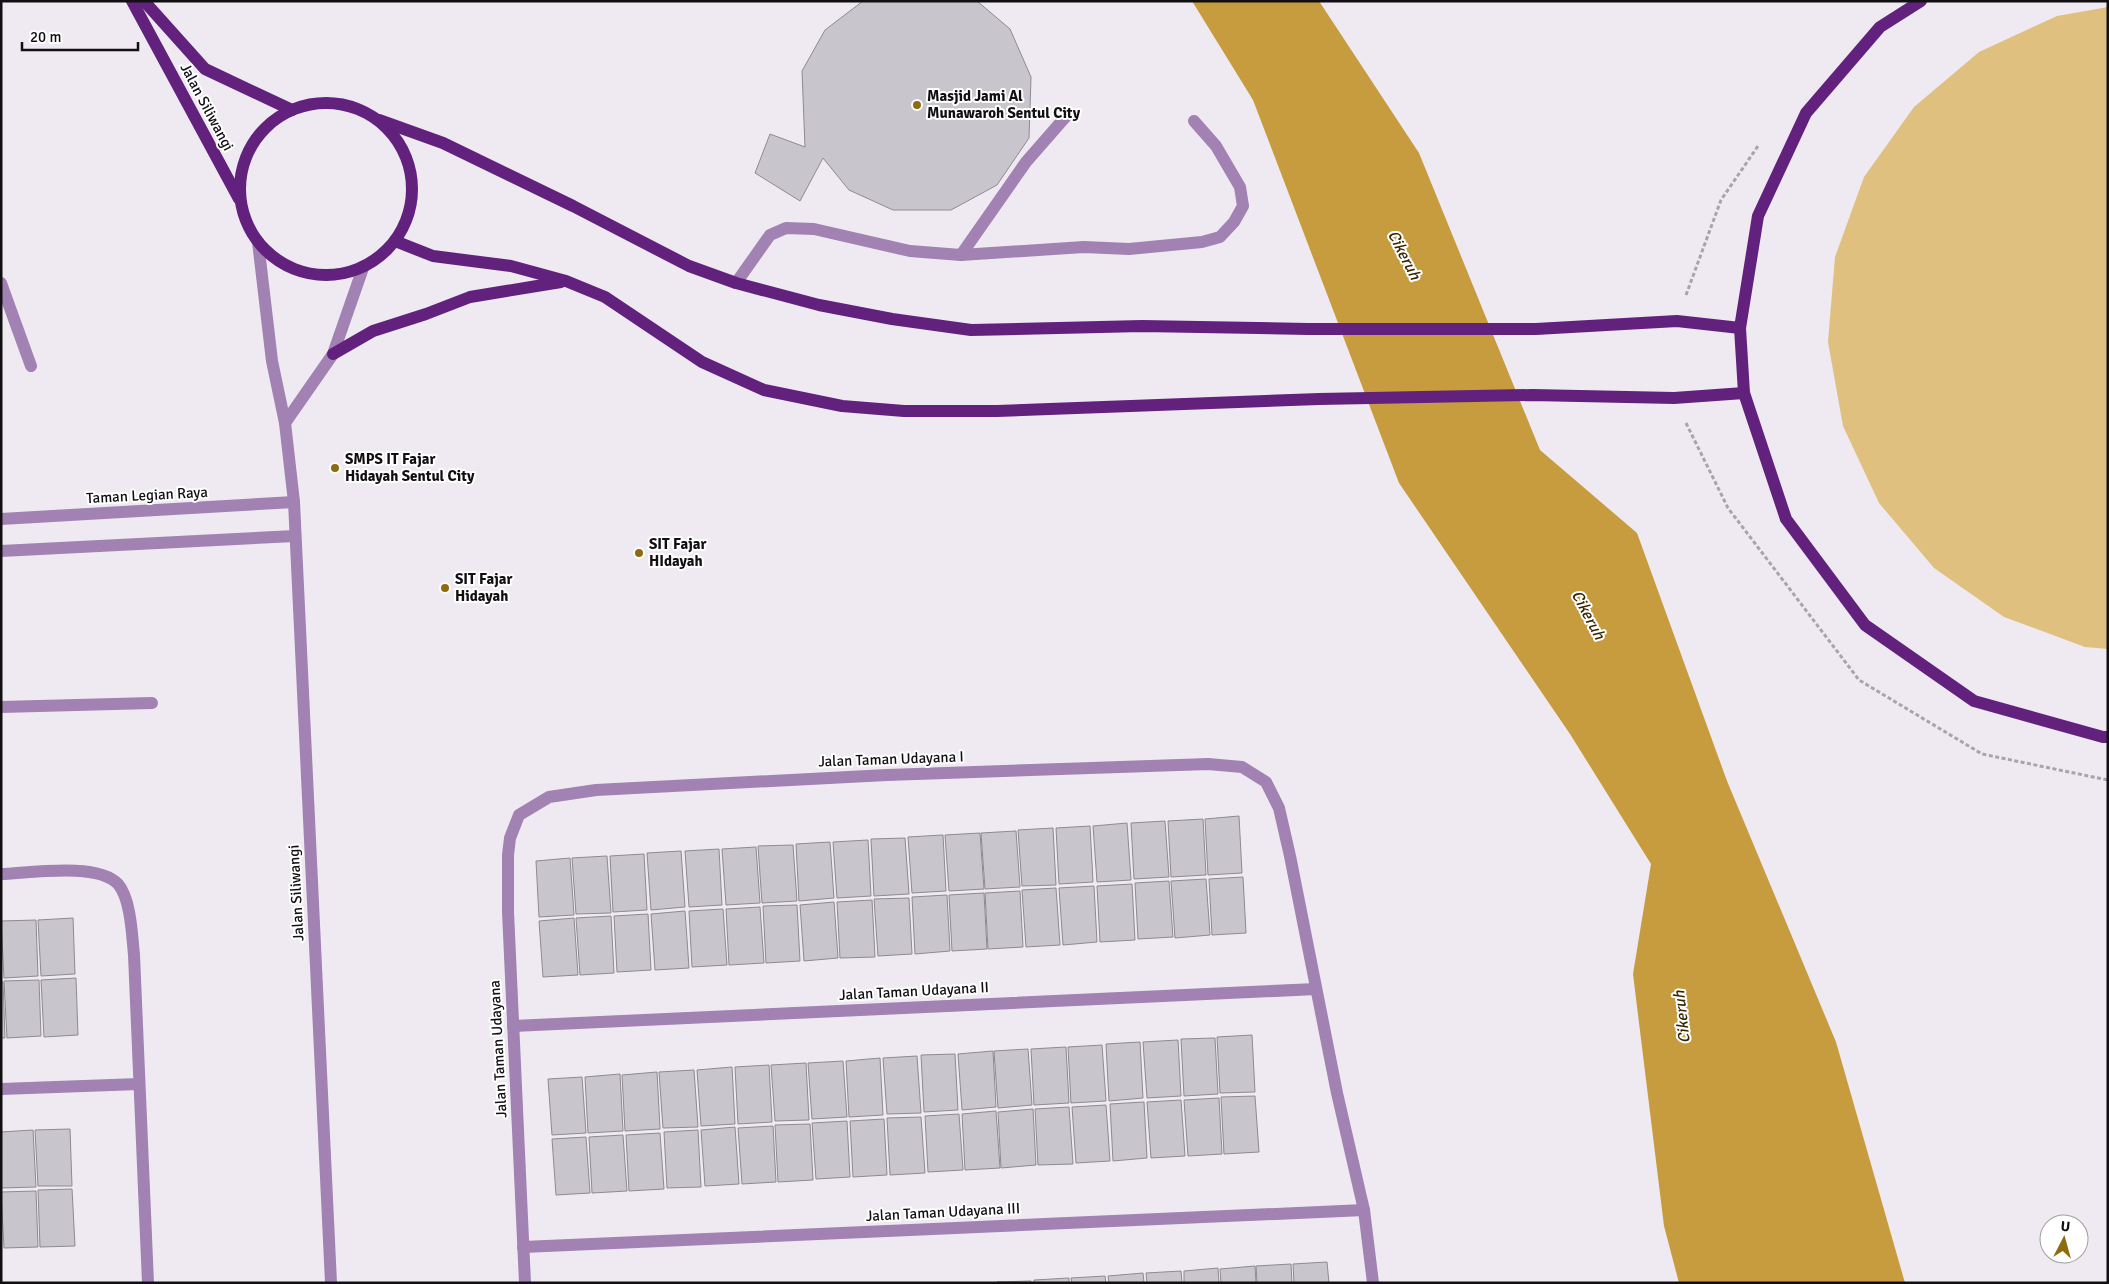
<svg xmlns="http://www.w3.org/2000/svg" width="2109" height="1284" font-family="Signika,sans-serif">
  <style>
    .green { fill: #e0c07f }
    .water { fill: #c69c3e }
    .building { fill: #c9c5cc; stroke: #8f8a91 }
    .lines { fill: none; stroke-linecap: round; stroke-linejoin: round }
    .path { stroke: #a8a4ab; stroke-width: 3; stroke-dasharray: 4 2.5; stroke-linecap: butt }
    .lane { stroke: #a281b3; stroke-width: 12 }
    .street { stroke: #a281b3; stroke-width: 12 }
    .primary { stroke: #62217d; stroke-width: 12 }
    .poi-dot { fill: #8f6b10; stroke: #fff; stroke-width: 2 }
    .labels { text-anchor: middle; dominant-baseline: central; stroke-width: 4; stroke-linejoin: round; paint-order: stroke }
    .poi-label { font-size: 15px; font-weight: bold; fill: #110f12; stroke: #fff; text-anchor: start }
    .street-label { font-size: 15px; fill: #110f12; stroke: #fff }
    .water-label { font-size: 16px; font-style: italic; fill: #372600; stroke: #fff }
  </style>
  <rect width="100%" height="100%" fill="#efeaf2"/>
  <polygon class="green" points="2108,7 2108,649 2085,647 2004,617 1934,568 1879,503 1843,426 1828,342 1835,257 1864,177 1914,107 1979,52 2057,16"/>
  <polygon class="water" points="1192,1 1319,1 1419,153 1540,450 1637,533 1727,781 1836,1042 1905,1283 1679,1283 1664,1226 1633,974 1651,864 1570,734 1399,483 1253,100"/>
  <g class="building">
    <polygon points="863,1 977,1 1010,29 1031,77 1029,138 997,185 951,210 893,210 849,190 823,158 800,201 755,173 770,134 805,147 802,71 825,30"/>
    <polygon points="1239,816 1242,873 1208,875 1205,819"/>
    <polygon points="1203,819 1206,875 1171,877 1168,821"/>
    <polygon points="1165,821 1169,877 1134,879 1131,823"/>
    <polygon points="1127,823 1131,880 1097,882 1093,826"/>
    <polygon points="1090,826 1093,882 1059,884 1056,828"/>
    <polygon points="1053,828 1056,885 1022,886 1018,830"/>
    <polygon points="1016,831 1020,887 985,889 981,833"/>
    <polygon points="980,833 984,889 949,891 945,835"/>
    <polygon points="943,835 946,891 912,893 908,837"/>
    <polygon points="905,838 909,894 874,896 871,839"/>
    <polygon points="868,840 871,896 837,898 833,842"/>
    <polygon points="830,842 834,898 799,901 796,844"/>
    <polygon points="793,845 797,901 762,903 758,846"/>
    <polygon points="756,847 760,903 726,905 722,849"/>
    <polygon points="719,849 722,905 689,907 685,851"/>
    <polygon points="681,851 685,907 651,910 647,853"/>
    <polygon points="644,854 647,910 613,912 610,856"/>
    <polygon points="607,856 611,913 576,914 572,858"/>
    <polygon points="570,858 574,915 539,917 536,861"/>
    <polygon points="1243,877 1246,933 1212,935 1209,879"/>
    <polygon points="1206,879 1210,935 1175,938 1171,881"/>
    <polygon points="1169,881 1173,937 1138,939 1135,883"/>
    <polygon points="1132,884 1135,940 1100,942 1097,886"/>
    <polygon points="1094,886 1097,942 1063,945 1059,888"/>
    <polygon points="1056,888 1060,945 1026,947 1022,890"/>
    <polygon points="1020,891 1023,947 988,949 985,893"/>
    <polygon points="984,893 987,949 952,951 949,895"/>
    <polygon points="947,895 950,951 915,954 912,897"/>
    <polygon points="909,898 912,954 878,956 874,899"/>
    <polygon points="872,900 875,957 840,958 837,902"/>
    <polygon points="834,902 838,958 804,961 800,905"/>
    <polygon points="797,905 800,961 766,963 763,906"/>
    <polygon points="760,907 764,963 729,965 726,909"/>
    <polygon points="723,909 727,965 692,967 689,911"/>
    <polygon points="685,911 689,968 655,970 651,914"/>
    <polygon points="648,914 651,970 617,972 614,916"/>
    <polygon points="611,916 614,973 580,975 576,918"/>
    <polygon points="73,918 75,974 41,976 38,920"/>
    <polygon points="574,918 578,975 543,977 539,921"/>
    <polygon points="36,920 38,976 4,978 1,921"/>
    <polygon points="76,978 78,1035 44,1037 41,980"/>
    <polygon points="39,980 41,1036 7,1038 4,981"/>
    <polygon points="1,982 3,982 5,1038 1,1038"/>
    <polygon points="1252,1035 1255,1092 1220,1093 1217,1037"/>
    <polygon points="1215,1038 1218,1094 1184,1096 1181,1039"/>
    <polygon points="1178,1040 1181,1096 1147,1098 1143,1042"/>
    <polygon points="1140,1042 1143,1098 1109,1101 1106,1044"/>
    <polygon points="1102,1045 1106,1101 1071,1103 1068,1047"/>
    <polygon points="1066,1047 1069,1103 1034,1105 1031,1049"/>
    <polygon points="1028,1049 1032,1105 998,1108 994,1051"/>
    <polygon points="993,1051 996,1107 962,1110 958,1054"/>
    <polygon points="955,1054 958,1110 924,1112 921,1055"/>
    <polygon points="917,1056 921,1113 887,1114 883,1058"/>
    <polygon points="880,1058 883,1115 849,1117 846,1061"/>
    <polygon points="843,1061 847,1117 812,1119 808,1063"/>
    <polygon points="806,1063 809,1120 775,1121 771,1065"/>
    <polygon points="769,1065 772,1122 738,1124 735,1067"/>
    <polygon points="732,1067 735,1124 701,1126 697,1070"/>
    <polygon points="694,1070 698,1127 663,1128 659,1072"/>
    <polygon points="657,1072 660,1129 625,1131 622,1075"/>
    <polygon points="620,1074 623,1131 588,1133 585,1077"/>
    <polygon points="582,1077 586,1133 552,1135 548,1079"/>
    <polygon points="1255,1096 1259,1152 1224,1154 1221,1097"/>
    <polygon points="1219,1098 1222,1154 1188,1156 1184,1100"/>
    <polygon points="1181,1100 1185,1156 1151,1158 1147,1102"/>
    <polygon points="1144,1102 1147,1158 1113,1161 1110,1104"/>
    <polygon points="1106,1105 1110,1161 1076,1163 1072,1107"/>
    <polygon points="1069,1107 1073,1164 1038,1165 1035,1109"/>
    <polygon points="1033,1109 1036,1165 1001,1168 998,1112"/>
    <polygon points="996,1111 1000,1168 965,1170 962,1114"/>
    <polygon points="959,1114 963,1170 928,1172 925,1116"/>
    <polygon points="921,1117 925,1173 890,1175 887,1118"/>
    <polygon points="884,1119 887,1175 853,1177 850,1121"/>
    <polygon points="847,1121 850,1177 816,1179 812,1123"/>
    <polygon points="810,1124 813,1180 778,1182 775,1125"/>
    <polygon points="773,1126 776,1182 742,1184 738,1128"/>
    <polygon points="735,1127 739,1184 705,1186 701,1130"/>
    <polygon points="70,1129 72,1186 38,1186 35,1130"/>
    <polygon points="33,1130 36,1187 1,1188 1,1132"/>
    <polygon points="698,1130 701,1187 667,1188 664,1132"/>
    <polygon points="660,1133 664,1189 629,1191 626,1135"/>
    <polygon points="623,1135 627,1191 592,1193 589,1137"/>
    <polygon points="586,1137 590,1193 556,1195 552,1139"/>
    <polygon points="72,1189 75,1246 40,1247 38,1190"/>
    <polygon points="36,1191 38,1247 4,1248 1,1192"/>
    <polygon points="1327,1262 1329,1283 1294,1283 1293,1264"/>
    <polygon points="1291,1264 1292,1283 1257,1283 1256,1266"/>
    <polygon points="1255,1266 1256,1283 1221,1283 1220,1269"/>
    <polygon points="1218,1268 1219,1283 1184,1283 1184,1271"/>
    <polygon points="1181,1271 1182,1283 1147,1283 1146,1273"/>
    <polygon points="1143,1273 1144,1283 1109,1283 1108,1276"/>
    <polygon points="1105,1276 1106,1283 1072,1283 1071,1278"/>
    <polygon points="1069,1278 1069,1283 1034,1283 1034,1280"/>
    <polygon points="1031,1281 1032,1283 997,1282"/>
  </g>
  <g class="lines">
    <g class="path">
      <polyline points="1686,295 1721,200 1758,146"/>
      <polyline points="1686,423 1728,508 1859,680 1982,754 2108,780"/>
    </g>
    <g class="lane">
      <polyline points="961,255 1026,162 1068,114"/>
      <polyline points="736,283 770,235 786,228 814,229 910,251 961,255 1084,247 1129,249 1202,242 1220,237 1234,222 1243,206 1240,187 1216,146 1194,121"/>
    </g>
    <g class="street">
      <polyline points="258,242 272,361 285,423 294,502 331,1283"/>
      <polyline points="1,283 31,366"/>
      <polyline points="285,423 333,354 363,268"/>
      <polyline points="1,519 294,502"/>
      <polyline points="1,551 295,536"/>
      <polyline points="1,707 152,703"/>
      <path d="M1,874C29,873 98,862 118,884C131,899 132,936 134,955L148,1283"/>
      <polyline points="513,1026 1316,989"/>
      <polyline points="1,1089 139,1084"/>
      <polyline points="523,1247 1364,1210"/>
      <polyline points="525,1283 508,912 508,855 510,838 519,815 549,797 596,790 887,775 1208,764 1242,767 1266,782 1279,808 1290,856 1337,1093 1364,1210 1373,1283"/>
    </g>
    <g class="primary">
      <polyline points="132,1 239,199"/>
      <polyline points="144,1 205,69 292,110"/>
      <polyline points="1921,1 1880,27 1806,113 1758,216 1740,328 1744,393 1786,519 1865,625 1974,701 2103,737 2108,737"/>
      <circle cx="326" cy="189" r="86"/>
      <polyline points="379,120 443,143 573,206 689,266 736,283 819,305 892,319 971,330 1142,326 1308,329 1536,329 1677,321 1740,328"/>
      <polyline points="395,241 433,256 511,266 566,281 605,297 702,362 764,390 842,406 904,411 997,411 1319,399 1532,395 1674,398 1744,393"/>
      <polyline points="333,354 373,331 426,314 470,297 561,282"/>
    </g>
  </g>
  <g class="poi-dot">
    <circle cx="917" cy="105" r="5"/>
    <circle cx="335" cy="468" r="5"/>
    <circle cx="639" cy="553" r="5"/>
    <circle cx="445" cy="588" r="5"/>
  </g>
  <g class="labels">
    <g class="poi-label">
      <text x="927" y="96">Masjid Jami Al<tspan x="927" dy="17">Munawaroh Sentul City</tspan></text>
      <text x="345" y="459">SMPS IT Fajar<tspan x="345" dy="17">Hidayah Sentul City</tspan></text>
      <text x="649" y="544">SIT Fajar<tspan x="649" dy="17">HIdayah</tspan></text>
      <text x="455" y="579">SIT Fajar<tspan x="455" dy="17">Hidayah</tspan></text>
    </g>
    <g class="street-label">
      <text transform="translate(207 107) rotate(62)">Jalan Siliwangi</text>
      <text transform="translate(147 495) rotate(-3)">Taman Legian Raya</text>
      <text transform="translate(891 759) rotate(-2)">Jalan Taman Udayana I</text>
      <text transform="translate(296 893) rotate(-93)">Jalan Siliwangi</text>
      <text transform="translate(914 991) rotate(-3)">Jalan Taman Udayana II</text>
      <text transform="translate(498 1049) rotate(-93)">Jalan Taman Udayana</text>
      <text transform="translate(943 1212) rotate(-3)">Jalan Taman Udayana III</text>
    </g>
    <g class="water-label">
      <text transform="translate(1404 255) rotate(63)">Cikeruh</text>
      <text transform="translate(1588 615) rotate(62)">Cikeruh</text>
      <text transform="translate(1682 1017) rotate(-96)">Cikeruh</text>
    </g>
  </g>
  <rect width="2109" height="1284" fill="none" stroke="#110f12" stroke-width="5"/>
  <g transform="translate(2064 1239) rotate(6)"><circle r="24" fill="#ffffff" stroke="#a09fa0"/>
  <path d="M0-4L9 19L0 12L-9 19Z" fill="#8f6b10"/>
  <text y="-8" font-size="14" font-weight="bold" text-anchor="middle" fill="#110f12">U</text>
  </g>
  <path d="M22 42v8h116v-8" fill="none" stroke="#110f12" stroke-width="2.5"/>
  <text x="30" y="42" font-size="15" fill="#110f12" stroke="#ffffff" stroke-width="4" paint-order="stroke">20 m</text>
</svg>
